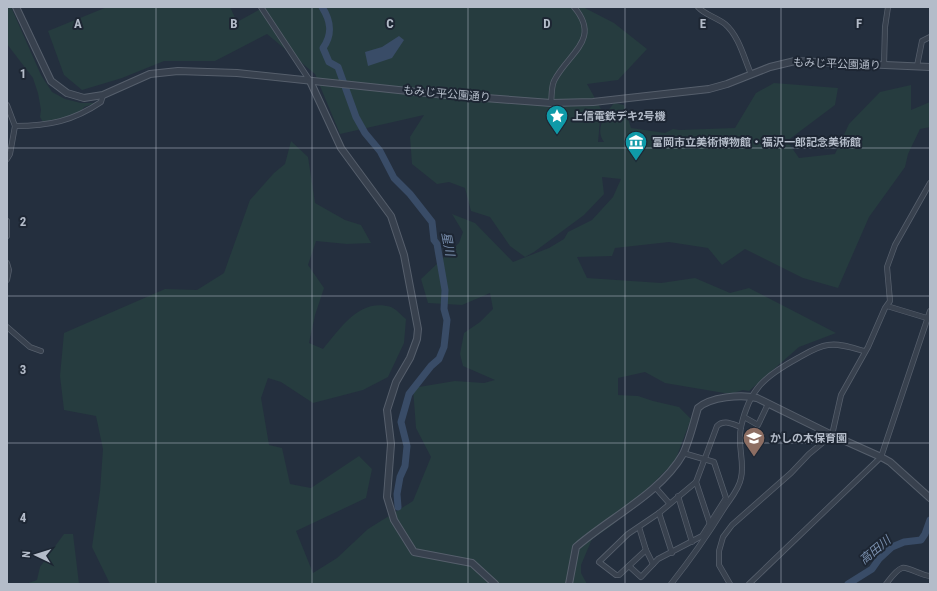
<svg xmlns="http://www.w3.org/2000/svg" width="937" height="591" font-family="'Roboto Condensed','Noto Sans JP',sans-serif">
  <style>
    .green { fill: #263c3f }
    .water { fill: #394c67 }
    .lines { fill: none; stroke-linecap: round; stroke-linejoin: round }
    .river { stroke: #394c67; stroke-width: 7 }
    .minor-casing { stroke: #565f6c; stroke-width: 6 }
    .tertiary-casing { stroke: #565f6c; stroke-width: 8 }
    .minor { stroke: #38414e; stroke-width: 4.5 }
    .tertiary { stroke: #38414e; stroke-width: 6 }
    .grid { fill: none; stroke: #b4bcc9; stroke-width: 1; stroke-opacity: 0.55 }
    .labels { text-anchor: middle; dominant-baseline: central; stroke-width: 4; stroke-linejoin: round; paint-order: stroke }
    .street-label { font-size: 11px; fill: #b4bcc9; stroke: #1d2633 }
    .poi-label { font-size: 11px; font-weight: bold; fill: #b4bcc9; stroke: #1d2633; text-anchor: start }
    .water-label { font-size: 12px; font-style: italic; fill: #7c92b1; stroke: #1d2633 }
    .grid-label { font-size: 13px; text-anchor: middle; font-weight: bold; fill: #b4bcc9; stroke: #1d2633; stroke-width: 4; stroke-linejoin: round; paint-order: stroke }
  </style>
  <rect width="100%" height="100%" fill="#242f3e"/>
  <g class="green">
    <polygon points="7,7 11,7 41,75 52,92 65,99 81,103 96,103 84,107 80,113 44,124 40,117 41,110 38,93 33,78 7,44"/>
    <path d="M107,7H230L237,22L264,7H583L614,23L647,49L618,80L587,84L601,109L598,142H604C594,129 606,113 614,103L624,105L631,128L665,133L673,129L679,130L735,128L756,93L774,83L838,88L835,105L787,141L799,158L835,154L849,124L880,92L911,85V110L930,102V127L920,129L908,154L905,167L869,217L838,288L803,278L745,249L722,265L708,248L669,242L615,248L612,256L577,257L587,278L661,283L695,278L730,293L749,288L836,333L799,347L749,391L743,390L730,394L665,383L645,372L618,378V395L638,396L653,401L679,407L691,419L675,461L611,526L592,539L581,565V573L587,584H110L92,547L100,491L103,449L96,416L64,410L60,376L64,333L165,289L197,290L224,273L250,200L274,173L285,164L291,141L308,157L315,203L345,220L361,225L371,243L347,244L316,241L308,265L324,288L315,315L309,343L323,349C341,328 359,298 391,307C396,309 401,315 406,319L404,343L388,377L363,390L313,403L281,382L268,378L261,398L269,445L282,448L290,484L311,488L359,456L372,469L366,498L296,531L313,573L337,558L368,529L413,501L431,457L416,428L413,388L455,381L484,383L495,380L463,366L460,354L464,333L480,322L493,309L490,293L462,305L428,303L421,279L459,243L463,232L452,214L475,223L513,262L549,248L564,239L568,232L592,220L613,197L621,179L602,177L604,194L584,215L534,252L525,257L510,246L490,217L471,211L465,188L449,182L437,184L412,164L410,137L424,115L340,134L315,74L267,34L215,61H164L122,78L82,90L64,75L48,31Z"/>
    <polygon points="64,534 73,534 79,584 26,584 37,580 40,567"/>
  </g>
  <polygon class="water" points="399,36 404,40 392,58 368,66 365,52 382,47"/>
  <g class="lines">
    <g class="river">
      <path d="M322,7C331,21 333,34 323,48L329,62L338,67L356,117L365,133L380,151L394,178L410,194L432,222L434,240L437,244L445,290L444,309L447,320L444,347L439,359L431,366L409,394L401,422L407,446L405,466L400,477L397,494L398,507"/>
      <polyline points="848,584 872,569 879,559 892,547 904,542 921,540 925,534 930,520"/>
    </g>
    <g class="minor-casing">
      <g id="minor">
        <polyline points="261,7 310,81"/>
        <path d="M698,7C705,15 716,17 725,24C739,36 744,58 751,74"/>
        <polyline points="884,65 885,27 888,7"/>
        <polyline points="917,66 922,41 930,37"/>
        <path d="M551,103C552,96 551,88 554,81C568,53 602,40 574,7"/>
        <polyline points="7,105 15,126 10,154 7,159"/>
        <path d="M15,126C49,126 73,121 101,102L103,95"/>
        <polyline points="7,221 7,236"/>
        <polyline points="7,263 9,270 7,280"/>
        <polyline points="887,306 930,319"/>
        <polyline points="7,327 30,347 41,351"/>
        <polyline points="744,417 758,425 768,404"/>
        <polyline points="696,482 710,524"/>
        <polyline points="655,487 669,503"/>
        <polyline points="678,496 692,542"/>
        <polyline points="659,513 672,553"/>
        <path d="M639,527L646,550L619,575H616L599,562L628,534L659,513L696,482L717,426C724,419 732,424 741,427"/>
        <polyline points="646,550 653,564"/>
        <polyline points="629,566 641,577 658,559 702,536 726,498 714,462 683,453"/>
        <path d="M671,584C690,560 707,536 723,510C729,500 739,490 741,478C745,462 737,446 741,427C749,389 765,376 798,358C807,353 818,346 828,345C840,343 853,348 864,351"/>
        <polyline points="730,584 719,565 719,551 723,537 732,525 791,473 809,454 832,435 841,395 868,347 885,308 890,301 887,267 895,245 930,183"/>
        <polyline points="749,584 881,457 930,311"/>
        <path d="M886,584C890,579 896,570 902,568C907,566 922,576 930,576"/>
      </g>
    </g>
    <g class="tertiary-casing">
      <g id="tertiary">
        <polyline points="16,7 51,81 67,93 84,98 103,95 150,74 178,71 237,73 446,95 551,103 593,102 709,89 727,84 770,67 795,61 930,67"/>
        <polyline points="310,81 341,148 391,216 404,255 418,329 417,339 410,358 396,382 387,410 391,444 387,497 394,520 414,552 472,563 495,584"/>
        <path d="M569,584L576,547C609,518 661,493 683,454C689,442 694,421 698,408C710,397 741,394 757,398L832,435L881,457L890,462L930,498"/>
      </g>
    </g>
    <use href="#minor" class="minor"/>
    <use href="#tertiary" class="tertiary"/>
  </g>
  <path class="grid" d="M156,7V584M312,7V584M468,7V584M625,7V584M781,7V584M7,148H930M7,296H930M7,443H930"/>
  <defs>
    <g id="sight-pin" transform="scale(1.15)"><path d="M0 17L-7.5 6A9.5 9.5 0 1 1 7.5 6Z" fill="#0f9aa8" stroke="#1d2633"/><path d="M0-6L1.8-2.2L6-1.7L2.9 1.2L3.7 5.4L0 3.3L-3.7 5.4L-2.9 1.2L-6-1.7L-1.8-2.2Z" fill="#fff"/></g>
    <g id="museum-pin" transform="scale(1.15)"><path d="M0 17L-7.5 6A9.5 9.5 0 1 1 7.5 6Z" fill="#0f9aa8" stroke="#1d2633"/><path d="M0-6L6-3V-2H-6V-3ZM-5-1h2V3h-2ZM-1-1h2V3h-2ZM3-1h2V3H3ZM-6 4H6V6H-6Z" fill="#fff"/></g>
    <g id="school-pin" transform="scale(1.15)"><path d="M0 17L-7.5 6A9.5 9.5 0 1 1 7.5 6Z" fill="#8d6e63" stroke="#1d2633"/><path d="M0-5L7-2L0 1L-7-2ZM-4 1L0 2.5L4 1V4Q0 6-4 4Z" fill="#fff"/></g>
  </defs>
  <g fill-rule="evenodd">
    <use href="#sight-pin" x="557" y="116"/>
    <use href="#museum-pin" x="636" y="142"/>
    <use href="#school-pin" x="754" y="438"/>
  </g>
  <g class="labels">
    <g class="street-label">
      <text transform="translate(837 64) rotate(2)">もみじ平公園通り</text>
      <text transform="translate(447 94) rotate(5)">もみじ平公園通り</text>
    </g>
    <g class="poi-label">
      <text x="572" y="116">上信電鉄デキ2号機</text>
      <text x="652" y="142">富岡市立美術博物館・福沢一郎記念美術館</text>
      <text x="770" y="438">かしの木保育園</text>
    </g>
    <g class="water-label">
      <text transform="translate(448 244) rotate(79)">星川</text>
      <text transform="translate(875 550) rotate(-40)">高田川</text>
    </g>
  </g>
  <g class="grid-label">
    <text x="78" y="28">A</text>
    <text x="234" y="28">B</text>
    <text x="390" y="28">C</text>
    <text x="547" y="28">D</text>
    <text x="703" y="28">E</text>
    <text x="859" y="28">F</text>
    <text x="23" y="78">1</text>
    <text x="23" y="226">2</text>
    <text x="23" y="374">3</text>
    <text x="23" y="522">4</text>
  </g>
  <rect width="937" height="591" fill="none" stroke="#b4bcc9" stroke-width="16"/>
  <g transform="translate(36 555) rotate(274)" stroke="#1d2633" stroke-width="3" paint-order="stroke">
  <path d="M0-3L7 15L0 10L-7 15Z" fill="#b4bcc9"/>
  <text y="-6" font-size="11" font-weight="bold" text-anchor="middle" fill="#b4bcc9">N</text>
  </g>
</svg>
